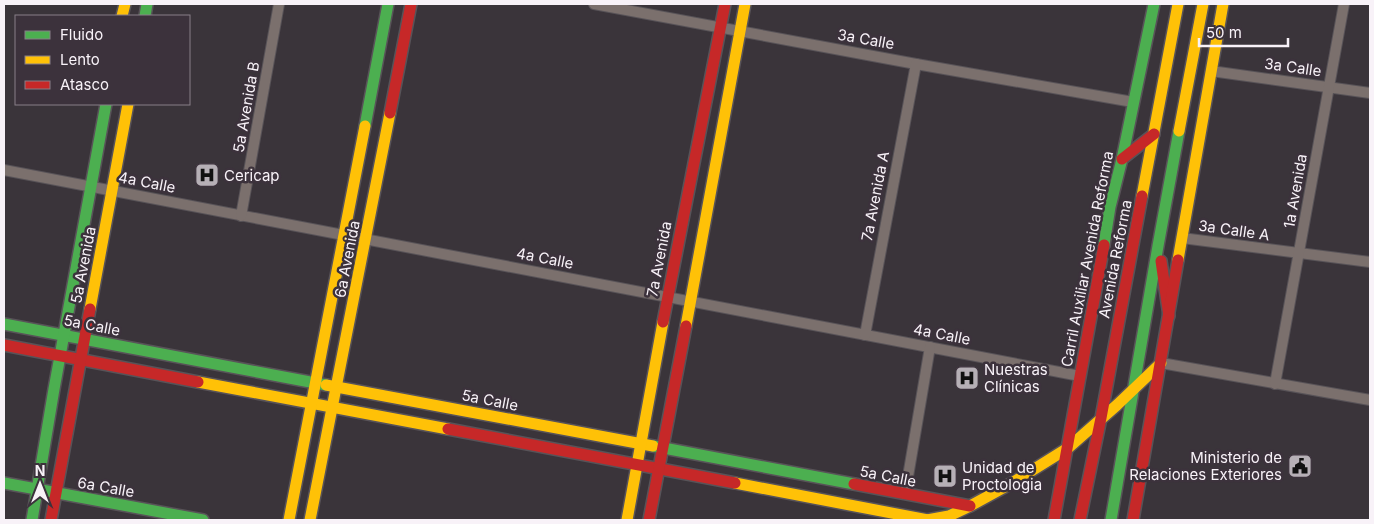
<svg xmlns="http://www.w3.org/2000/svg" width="1374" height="524" font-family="Inter,sans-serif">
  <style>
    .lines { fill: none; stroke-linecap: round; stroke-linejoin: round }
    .street-casing { stroke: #585358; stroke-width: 12 }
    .fast-casing { stroke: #585358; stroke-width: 14 }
    .slow-casing { stroke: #585358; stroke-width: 14 }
    .jam-casing { stroke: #585358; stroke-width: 14 }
    .street { stroke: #7b706d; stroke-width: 10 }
    .fast { stroke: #4caf50; stroke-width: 11 }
    .slow { stroke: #ffc107; stroke-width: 11 }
    .jam { stroke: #c62828; stroke-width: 11 }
    .labels { text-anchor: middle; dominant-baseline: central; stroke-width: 5; stroke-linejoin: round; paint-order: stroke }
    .street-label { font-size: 15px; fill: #f8f2f8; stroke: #3c323c }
    .poi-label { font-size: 15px; fill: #f8f2f8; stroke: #3c323c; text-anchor: start }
  </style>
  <rect width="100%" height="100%" fill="#3a343a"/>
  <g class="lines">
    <g class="street-casing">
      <g id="street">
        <polyline points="594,4 916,64 1133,102"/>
        <polyline points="1211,71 1370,93"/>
        <polyline points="4,170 1080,376"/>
        <polyline points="241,216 279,4"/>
        <polyline points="1182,238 1370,262"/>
        <polyline points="865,335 916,64"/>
        <polyline points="1161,363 1370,400"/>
        <polyline points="1275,384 1344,4"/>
        <polyline points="905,494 930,347"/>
      </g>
    </g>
    <g class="fast-casing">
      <g id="fast">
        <polyline points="145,16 147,4"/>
        <polyline points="365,126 388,4"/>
        <polyline points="1104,245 1110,207 1122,159 1154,4"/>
        <polyline points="4,324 326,385"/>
        <polyline points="653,446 854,484"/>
        <polyline points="4,483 203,520"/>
        <polyline points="32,520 54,389 106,104"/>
        <polyline points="1111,520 1158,246 1179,131"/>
      </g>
    </g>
    <g class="slow-casing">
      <g id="slow">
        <polyline points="122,16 125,4"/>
        <polyline points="1179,131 1203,4"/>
        <polyline points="1142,196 1178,4"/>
        <polyline points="1178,260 1223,4"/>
        <polyline points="90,309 128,104"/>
        <polyline points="686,326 745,4"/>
        <polyline points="198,382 448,429"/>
        <polyline points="326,385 653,446"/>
        <polyline points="735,483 928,520"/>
        <polyline points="289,520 365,126"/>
        <polyline points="310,520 390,113"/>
        <polyline points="627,520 663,322"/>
        <polyline points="927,520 949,516 970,506 1012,483 1068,448 1117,405 1161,363"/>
      </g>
    </g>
    <g class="jam-casing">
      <g id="jam">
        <polyline points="390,113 411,4"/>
        <polyline points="1122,159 1154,134"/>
        <polyline points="1161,261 1169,316"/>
        <polyline points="663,322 725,4"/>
        <polyline points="4,345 198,382"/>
        <polyline points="448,429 735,483"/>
        <polyline points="854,484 970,506"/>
        <polyline points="51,520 90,309"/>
        <polyline points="649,520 686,326"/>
        <polyline points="1054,520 1104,245"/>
        <polyline points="1080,520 1101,418 1142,196"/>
        <polyline points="1133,520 1178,260"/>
      </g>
    </g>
    <use href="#street" class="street"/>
    <use href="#fast" class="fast"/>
    <use href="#slow" class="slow"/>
    <use href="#jam" class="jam"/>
  </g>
  <defs>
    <g id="hospital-square" transform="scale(1.25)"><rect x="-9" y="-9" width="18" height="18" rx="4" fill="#b6b0b6" stroke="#3c323c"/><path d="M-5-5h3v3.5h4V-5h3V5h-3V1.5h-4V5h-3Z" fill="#111"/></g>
    <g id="civic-square" transform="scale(1.25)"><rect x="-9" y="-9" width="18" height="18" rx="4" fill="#b6b0b6" stroke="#3c323c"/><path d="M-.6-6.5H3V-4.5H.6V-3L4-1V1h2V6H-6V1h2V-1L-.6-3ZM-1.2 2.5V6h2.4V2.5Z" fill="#111"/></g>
  </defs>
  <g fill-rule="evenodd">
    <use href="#hospital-square" x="207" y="175"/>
    <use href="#hospital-square" x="967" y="378"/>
    <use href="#civic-square" x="1300" y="466"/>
    <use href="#hospital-square" x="945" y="476"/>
  </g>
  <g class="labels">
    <g class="street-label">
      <text transform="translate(866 39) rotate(10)">3a Calle</text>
      <text transform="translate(1293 67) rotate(8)">3a Calle</text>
      <text transform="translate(246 107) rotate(-80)">5a Avenida B</text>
      <text transform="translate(147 182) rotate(11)">4a Calle</text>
      <text transform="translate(1295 191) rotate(-80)">1a Avenida</text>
      <text transform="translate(875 196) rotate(-79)">7a Avenida A</text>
      <text transform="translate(1234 230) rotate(8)">3a Calle A</text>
      <text transform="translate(545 258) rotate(11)">4a Calle</text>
      <text transform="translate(347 259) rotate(-79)">6a Avenida</text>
      <text transform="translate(659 259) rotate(-79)">7a Avenida</text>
      <text transform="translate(1087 259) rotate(-79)">Carril Auxiliar Avenida Reforma</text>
      <text transform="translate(1115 259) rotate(-79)">Avenida Reforma</text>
      <text transform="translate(83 265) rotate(-79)">5a Avenida</text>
      <text transform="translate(92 325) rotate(11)">5a Calle</text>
      <text transform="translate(942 334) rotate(11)">4a Calle</text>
      <text transform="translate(490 400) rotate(11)">5a Calle</text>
      <text transform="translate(888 476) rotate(11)">5a Calle</text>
      <text transform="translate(106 487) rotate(10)">6a Calle</text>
    </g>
    <g class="poi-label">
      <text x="224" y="175">Cericap</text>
      <text x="984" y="369">Nuestras<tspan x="984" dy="17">Clínicas</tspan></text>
      <text x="1282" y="457" text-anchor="end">Ministerio de<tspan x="1282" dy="17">Relaciones Exteriores</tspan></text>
      <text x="962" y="467">Unidad de<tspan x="962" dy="17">Proctologia</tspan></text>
    </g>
  </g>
  <rect width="1374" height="524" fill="none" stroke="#f8f2f8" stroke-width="10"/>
  <rect x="15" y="15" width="175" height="90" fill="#3c323c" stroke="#877f87"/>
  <rect x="25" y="31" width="25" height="8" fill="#4caf50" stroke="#877f87"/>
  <text x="60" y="40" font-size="15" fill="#f8f2f8">Fluido</text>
  <rect x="25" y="56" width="25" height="8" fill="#ffc107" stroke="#877f87"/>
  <text x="60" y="65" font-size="15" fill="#f8f2f8">Lento</text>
  <rect x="25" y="81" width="25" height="8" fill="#c62828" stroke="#877f87"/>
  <text x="60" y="90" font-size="15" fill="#f8f2f8">Atasco</text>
  <g transform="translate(40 484)" stroke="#3c323c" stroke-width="4" paint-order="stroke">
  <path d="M0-4L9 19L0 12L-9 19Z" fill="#f8f2f8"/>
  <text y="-8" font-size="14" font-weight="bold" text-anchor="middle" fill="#f8f2f8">N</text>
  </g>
  <path d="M1199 38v8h89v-8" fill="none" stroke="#f8f2f8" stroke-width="2.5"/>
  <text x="1206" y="38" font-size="15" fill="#f8f2f8" stroke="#3c323c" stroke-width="4" paint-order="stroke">50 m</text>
</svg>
